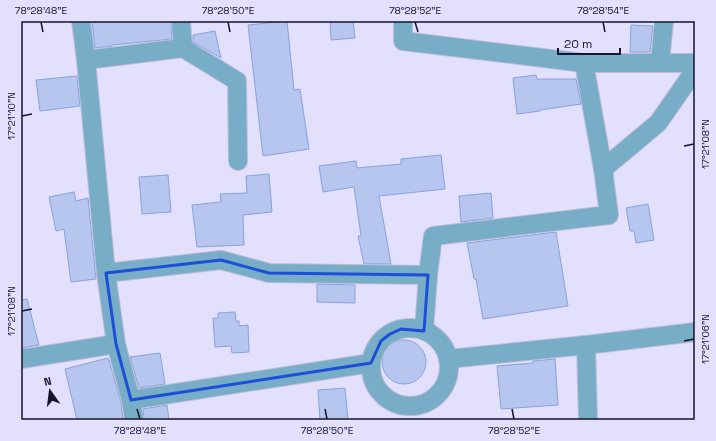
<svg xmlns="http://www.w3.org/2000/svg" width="716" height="441" font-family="'Space Grotesk',sans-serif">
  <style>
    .building { fill: #b6c6ee; stroke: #89a1e1 }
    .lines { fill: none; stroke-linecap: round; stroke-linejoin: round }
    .minor-casing { stroke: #bdbbd7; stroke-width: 20 }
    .minor { stroke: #77adc6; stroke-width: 18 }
    .marked { fill: none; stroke: #1d4ed8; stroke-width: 3; stroke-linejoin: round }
    .ticks { fill: none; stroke: #17132c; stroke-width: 1.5 }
    .neatline { fill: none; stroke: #17132c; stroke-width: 1.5 }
    .ticks-label { font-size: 10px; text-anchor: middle; fill: #17132c }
  </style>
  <rect width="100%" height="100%" fill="#e2e0fc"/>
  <g class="building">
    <polygon points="92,21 171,21 172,39 112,45 112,46 95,48"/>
    <polygon points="287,21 294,90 300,89 309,149 263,156 248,25"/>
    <polygon points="330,21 353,21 355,38 331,40"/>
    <polygon points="631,25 653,26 650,52 630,52"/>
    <polygon points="215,31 221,58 193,42 193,35"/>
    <polygon points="536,75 537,79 576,79 581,104 540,110 540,111 517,114 513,78"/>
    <polygon points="77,76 80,106 40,111 36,80"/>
    <polygon points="441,155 445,189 379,196 391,264 364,264 358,236 361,236 354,187 323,192 319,166 356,161 357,168 401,164 401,159"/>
    <polygon points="269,174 272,212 243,215 244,245 197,247 192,205 221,202 220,194 247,193 246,176"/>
    <polygon points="168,175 171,212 142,214 139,177"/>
    <polygon points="74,192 76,201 88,198 96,279 71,282 64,229 56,231 49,197"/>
    <polygon points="491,193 493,218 461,222 459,196"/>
    <polygon points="648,204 654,240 636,243 634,231 630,231 626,208"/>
    <polygon points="556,232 568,306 483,319 476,279 474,279 467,243"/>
    <polygon points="317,284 355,285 355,303 317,302"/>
    <polygon points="27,299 39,345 21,348 21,300"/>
    <polygon points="235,312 236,321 239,321 239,326 248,325 249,352 232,353 231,346 215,347 213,318 218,318 218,313"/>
    <circle cx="404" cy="362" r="22"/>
    <polygon points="160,353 165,384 139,388 130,357"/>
    <polygon points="108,358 108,360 109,360 121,402 123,420 77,420 65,369"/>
    <polygon points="555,359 558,405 501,409 497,366 533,363 533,361"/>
    <polygon points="345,388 348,420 320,420 318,390"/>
    <polygon points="167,405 169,420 144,420 143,409"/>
  </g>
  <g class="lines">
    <g class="minor-casing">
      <g id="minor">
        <polyline points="81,21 86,60 106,273 116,344 131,400 134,420"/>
        <polyline points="181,21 183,48"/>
        <polyline points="403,21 403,41 584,63 695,63"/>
        <polyline points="86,60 183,48 237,81 238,161"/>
        <polyline points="660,63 664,21"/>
        <polyline points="603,169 658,123 695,70"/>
        <polyline points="106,273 221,260 269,273 428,275"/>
        <circle cx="410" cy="367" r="39"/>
        <polyline points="424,331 428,275 433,236 609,215 603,169 584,63"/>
        <polyline points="586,345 588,420"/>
        <polyline points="21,359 116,344"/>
        <polyline points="448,359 586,345 695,332"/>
        <polyline points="131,400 371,363"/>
      </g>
    </g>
    <use href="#minor" class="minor"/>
  </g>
  <path class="marked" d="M221,260L269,273L428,275L424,331L401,329L390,334L381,341L371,363L131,400L116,344L106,273Z"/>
  <path class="ticks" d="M41,22L43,32M228,22L230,32M415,22L418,32M603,22L605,32M22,116L32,114M684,146L694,144M22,311L32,309M684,341L694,339M137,409L140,419M325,409L327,419M512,409L514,419"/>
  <rect width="716" height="441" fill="none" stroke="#e2e0fc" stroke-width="44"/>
  <g transform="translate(50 391) rotate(346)" stroke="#e2e0fc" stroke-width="3" paint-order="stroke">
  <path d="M0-3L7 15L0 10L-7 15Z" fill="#17132c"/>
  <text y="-6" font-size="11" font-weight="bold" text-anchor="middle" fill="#17132c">N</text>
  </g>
  <path d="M558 48v6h62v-6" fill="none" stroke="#17132c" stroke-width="2"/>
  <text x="564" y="48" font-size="12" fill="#17132c" stroke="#e2e0fc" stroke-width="3" paint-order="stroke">20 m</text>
  <rect x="22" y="22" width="672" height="397" class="neatline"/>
  <g class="ticks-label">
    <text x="41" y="14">78°28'48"E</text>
    <text x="228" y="14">78°28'50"E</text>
    <text x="415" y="14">78°28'52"E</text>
    <text x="603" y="14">78°28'54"E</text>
    <text transform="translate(11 116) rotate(-90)" y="4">17°21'10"N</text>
    <text transform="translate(705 144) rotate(-90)" y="4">17°21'08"N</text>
    <text transform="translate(11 311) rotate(-90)" y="4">17°21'08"N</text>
    <text transform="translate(705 339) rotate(-90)" y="4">17°21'06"N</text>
    <text x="140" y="434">78°28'48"E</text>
    <text x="327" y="434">78°28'50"E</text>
    <text x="514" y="434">78°28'52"E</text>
  </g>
</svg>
